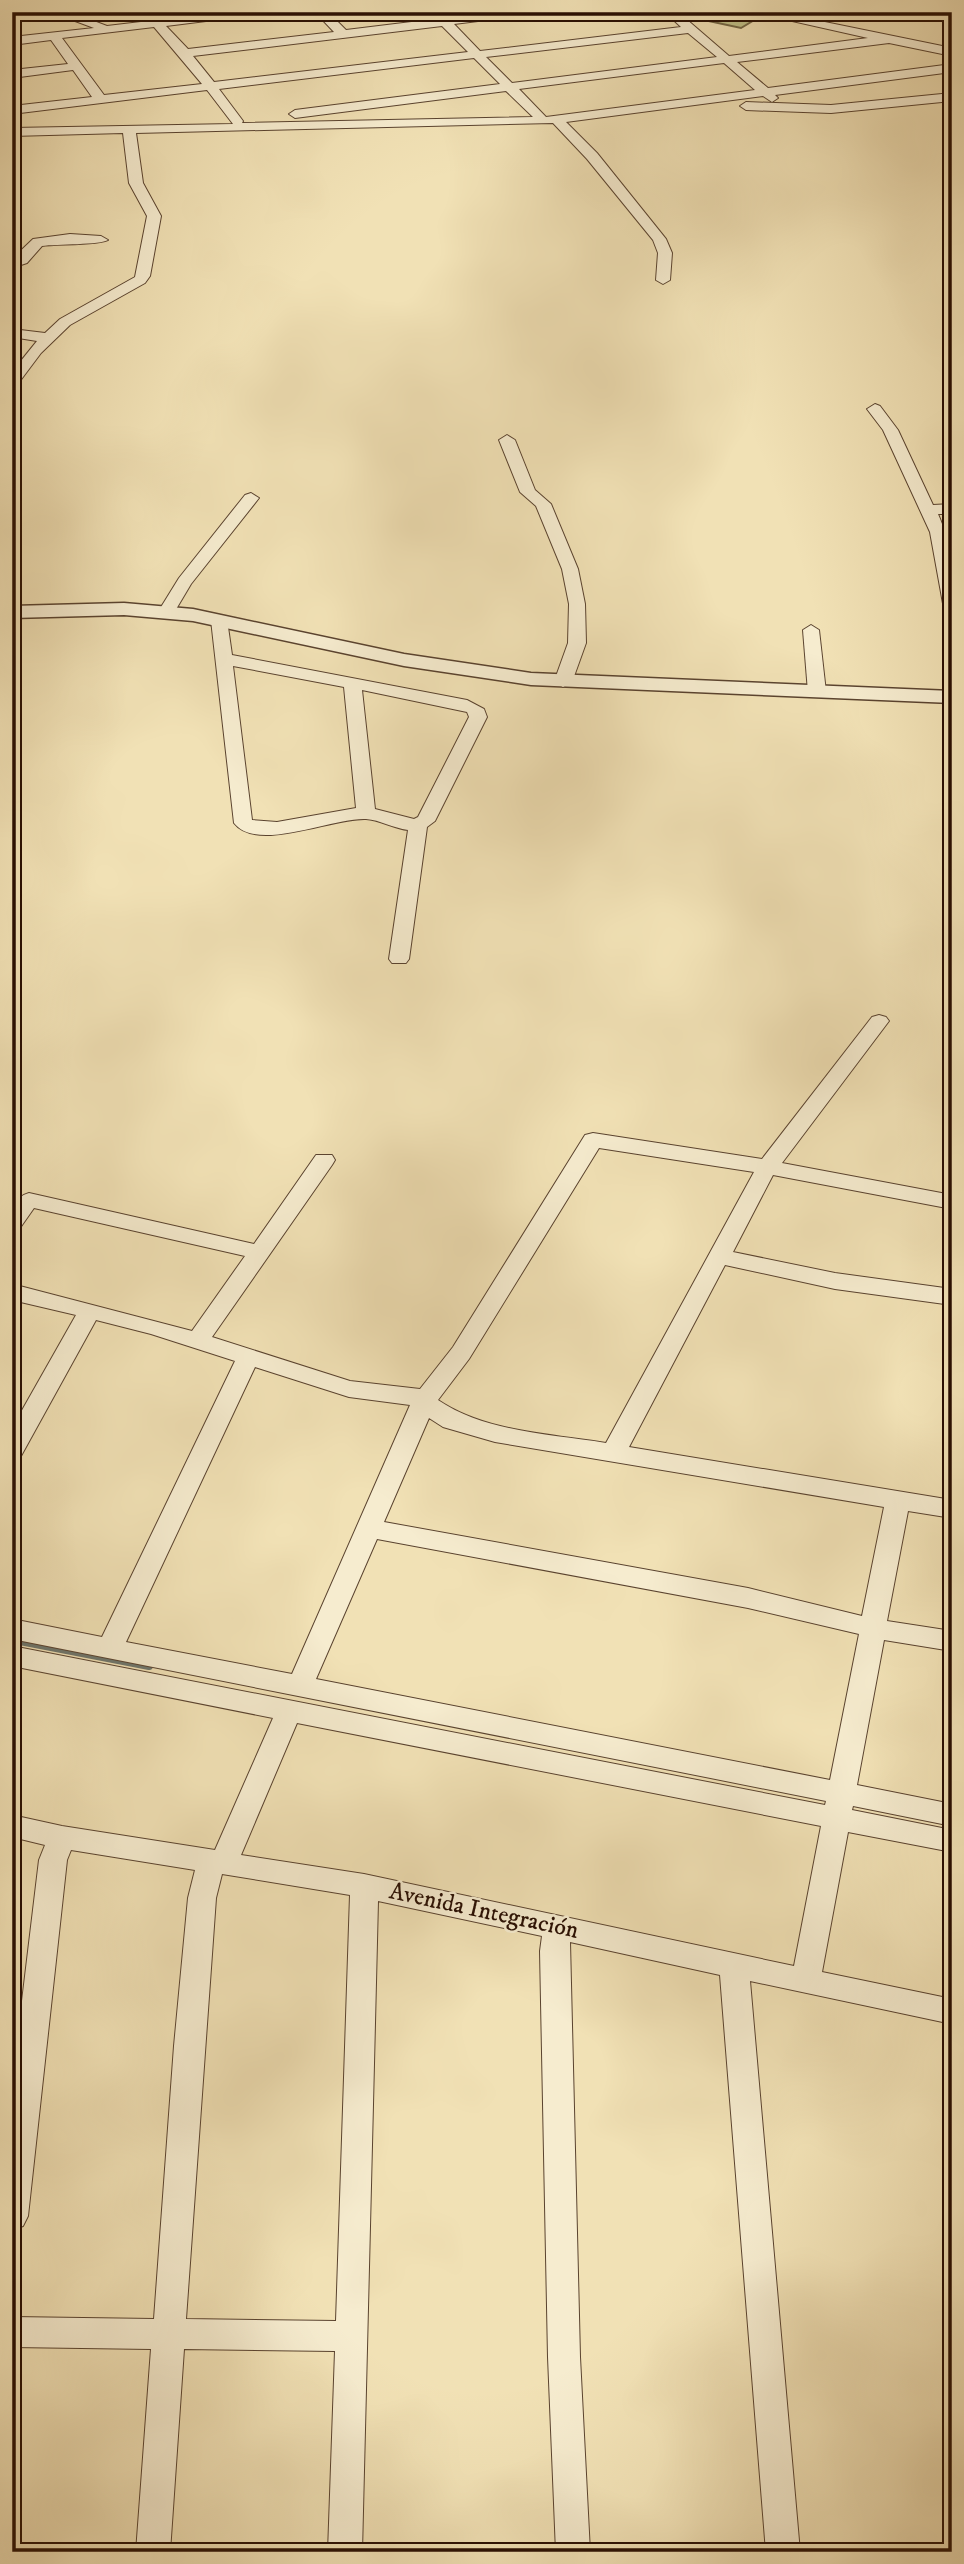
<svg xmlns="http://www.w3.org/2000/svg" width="964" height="2564" font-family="'IM FELL DW Pica',serif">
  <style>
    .green { fill: #c0c189; stroke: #746846; stroke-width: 2 }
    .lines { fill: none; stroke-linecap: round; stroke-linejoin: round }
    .stream-far1 { stroke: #6e766d; stroke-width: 6 }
    .stream { stroke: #6e766d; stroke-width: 8 }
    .minor-casing { stroke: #5a432f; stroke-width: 2 }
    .tertiary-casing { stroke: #5a432f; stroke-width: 3 }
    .minor { fill: #f6eccf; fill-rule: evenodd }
    .tertiary { fill: #f6eccf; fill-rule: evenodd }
    .labels { text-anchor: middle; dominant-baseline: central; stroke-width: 5; stroke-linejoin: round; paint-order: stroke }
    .near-street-label { font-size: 24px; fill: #280e02; stroke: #f6eccf }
  </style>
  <rect width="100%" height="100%" fill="#f1e1b5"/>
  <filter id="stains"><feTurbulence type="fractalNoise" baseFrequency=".00286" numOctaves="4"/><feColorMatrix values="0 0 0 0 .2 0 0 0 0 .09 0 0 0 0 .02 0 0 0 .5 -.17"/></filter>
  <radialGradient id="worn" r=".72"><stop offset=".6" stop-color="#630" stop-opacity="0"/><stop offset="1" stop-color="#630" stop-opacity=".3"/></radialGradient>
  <polygon class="green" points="698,12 724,12 756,19 741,28 690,17"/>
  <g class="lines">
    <polyline class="stream-far1" points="12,1639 29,1642"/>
    <polyline class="stream" points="20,1641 149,1666"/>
    <g class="minor-casing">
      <g id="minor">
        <path d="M51,12H70L107,26L183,17L196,12H260L254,15L166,26L188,49L334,32L315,12H328L346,30L436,19L433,16L439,13L447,18L494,12H531L525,15L454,24L480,51L681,27L665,12H678L729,56L868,38L752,12H776L952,48V56L889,43L737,62L768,88L952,64V72L775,95L778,98L772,102L763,96L566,122L597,153L666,239L672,253L670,280L663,284L656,280L658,253L653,240L587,159L553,123L136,133L143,183L161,216L150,276L145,283L70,325L41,353L17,385L12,386V372L37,341L12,337V329L45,333L60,319L135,277L147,216L129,183L123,133L12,136V128L233,124L207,90L12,114V106L92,97L73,70L12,78V70L68,64L51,40L12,45V37L94,28ZM442,26L468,52L214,82L193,56ZM154,27L202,84L104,95L62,38ZM688,33L717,57L512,83L486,57ZM474,58L500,84L295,110L289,114L295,118L506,91L533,117L242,123L243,121L219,89ZM724,63L755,90L546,117L519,89Z"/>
        <polygon points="931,12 952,12 952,18 933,14"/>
        <polygon points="952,93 952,101 831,113 746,110 740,106 746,102 831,105"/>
        <path d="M70,234L101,236L108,240C101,245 56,244 42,246L27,263L12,268V259L33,239Z"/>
        <path d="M875,404L880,406L898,430L933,505L952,504V514H938C953,547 952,579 952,614L944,609L930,532L883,430L867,409Z"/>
        <polygon points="507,435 515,440 535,490 551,504 578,569 585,604 586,643 572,682 563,687 554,682 568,643 569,604 562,569 536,506 520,492 499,440"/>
        <polygon points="251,493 259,498 191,584 172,616 160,616 158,612 179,578 245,495"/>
        <path d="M219,615L227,620L232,655L467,700L484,709L487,717L435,821L427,827L409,959L406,963H392L389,959L408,830C393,828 380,820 366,819C334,817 257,853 234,823L211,620ZM233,666L344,687L356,808L277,822L252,820ZM362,690L467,712L469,717L418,817L414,819L375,809Z"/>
        <polygon points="811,625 819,630 826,692 817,697 808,692 803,630"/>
        <path d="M879,1015L886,1017L889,1021L782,1163L952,1195V1209L773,1175L733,1252L835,1273L952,1289V1305L835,1289L725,1265L629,1447L952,1500V1518L908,1511L887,1621L952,1631V1651L884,1640L857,1785L952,1804V1826L853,1806L852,1810L952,1830V1852L848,1832L822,1972L952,1999V2024L750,1981L800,2552H766L720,1975L570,1942L580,2357L590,2552H556L548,2357L540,1951L542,1936L378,1901L362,2552H328L335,2351L184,2349L170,2552H136L151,2349L12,2347V2317L154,2319L174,2046L188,1898L195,1870L71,1850L67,1860L28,2216L23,2226L12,2230V2084L39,1860L45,1845L12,1837V1815L62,1826L215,1850L273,1718L12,1666V1646L825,1805L826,1801L12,1639V1619L102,1637L235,1361L151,1334L96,1320L21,1456L12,1459V1428L76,1315L12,1300V1284L192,1331L245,1256L34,1208L20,1228L12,1230C12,1214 11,1198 29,1193L254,1244L316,1155H332L335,1160L332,1165L212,1337L350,1381L420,1389L453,1347L585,1135L593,1133L762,1159L872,1017ZM599,1148L754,1172L606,1443C551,1434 485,1432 438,1400L469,1359ZM255,1367L349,1397L410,1405L292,1674L126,1642ZM429,1418L443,1427L495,1442L884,1507L862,1616L748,1588L384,1522ZM377,1539L748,1608L859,1634L830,1780L316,1679ZM297,1723L821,1826L794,1966L364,1874L241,1855ZM222,1874L350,1895L336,2321L186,2319L216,1898Z"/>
      </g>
    </g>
    <g class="tertiary-casing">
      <polygon id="tertiary" points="124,603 193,609 404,654 531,673 952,691 952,703 531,685 404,666 193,621 124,615 12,618 12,606"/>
    </g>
    <use href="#minor" class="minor"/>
    <use href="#tertiary" class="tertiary"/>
  </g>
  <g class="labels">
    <g class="near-street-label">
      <text transform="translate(484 1911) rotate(12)">Avenida Integración</text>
    </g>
  </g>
  <rect width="964" height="2564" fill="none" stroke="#f1e1b5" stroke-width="42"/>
  <rect x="14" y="14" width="936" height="2536" fill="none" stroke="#280e02" stroke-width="3.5"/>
  <rect x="21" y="21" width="922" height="2522" fill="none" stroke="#280e02" stroke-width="2"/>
  <rect width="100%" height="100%" filter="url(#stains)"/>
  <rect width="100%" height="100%" fill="url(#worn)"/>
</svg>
